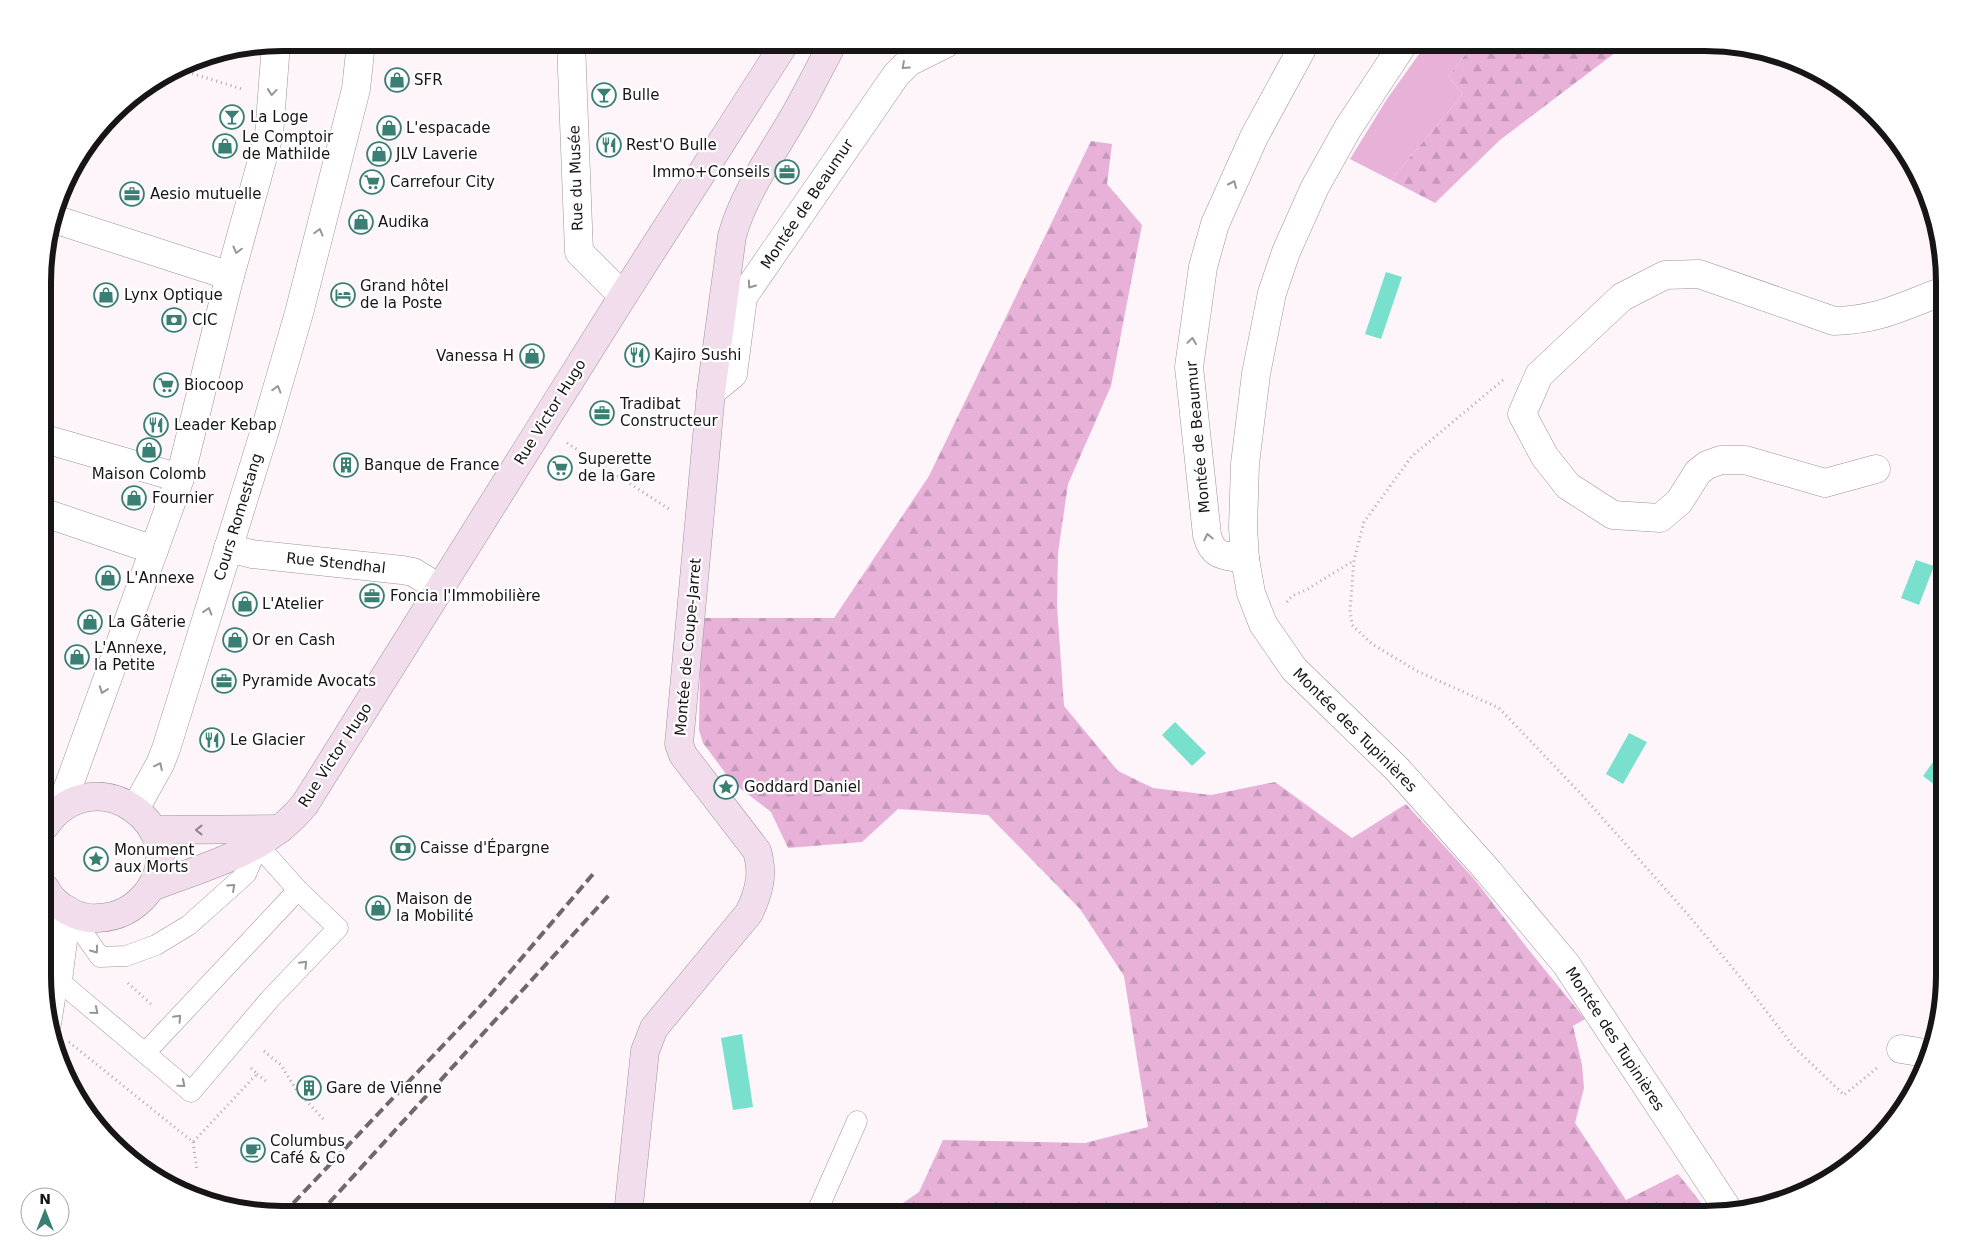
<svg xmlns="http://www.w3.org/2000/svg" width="1987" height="1257" font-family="'DejaVu Sans',sans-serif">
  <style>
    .grass { fill: #e7b1d8 }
    .forest { fill: url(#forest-firs) }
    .water { fill: #79e0cd }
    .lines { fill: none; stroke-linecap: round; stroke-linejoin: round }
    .service-casing { stroke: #9c9399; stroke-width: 21 }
    .pedestrian-casing { stroke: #9c9399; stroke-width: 29 }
    .minor-casing { stroke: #9c9399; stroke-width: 29 }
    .secondary-casing { stroke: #9c9399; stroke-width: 29 }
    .path { stroke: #aea7ac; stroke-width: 3; stroke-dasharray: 1 4; stroke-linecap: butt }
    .service { stroke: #fff; stroke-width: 20 }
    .pedestrian { stroke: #fff; stroke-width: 28 }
    .minor { stroke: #fff; stroke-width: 28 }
    .secondary { stroke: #f1ddec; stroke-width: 28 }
    .rail { stroke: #6d686c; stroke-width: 4; stroke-dasharray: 10 5; stroke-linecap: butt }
    .oneway { stroke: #979697 }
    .oneway2 { stroke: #8f838c }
    .labels { text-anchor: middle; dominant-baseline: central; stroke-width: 4.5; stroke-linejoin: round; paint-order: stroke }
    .poi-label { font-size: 15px; fill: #181517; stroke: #fff; text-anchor: start }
    .street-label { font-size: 15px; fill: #181517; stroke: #fff }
    .rim { fill: none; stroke: #181517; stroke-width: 6 }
  </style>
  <defs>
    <pattern id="forest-firs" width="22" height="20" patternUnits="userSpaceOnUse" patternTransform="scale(1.25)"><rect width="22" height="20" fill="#e7b1d8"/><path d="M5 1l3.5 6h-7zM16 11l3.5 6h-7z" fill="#c597b9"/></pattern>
  </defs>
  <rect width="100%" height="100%" fill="#fef5fb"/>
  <polygon class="grass" points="1427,43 1475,43 1448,76 1463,94 1391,180 1350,159 1387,99"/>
  <g class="forest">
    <polygon points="1475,43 1628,43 1500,140 1435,203 1391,180 1463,94 1448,76"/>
    <polygon points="1091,141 1112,144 1107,184 1142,225 1111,386 1068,484 1058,553 1057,606 1064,706 1118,771 1153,788 1211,795 1275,782 1352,838 1406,804 1476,881 1528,949 1585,1019 1573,1026 1582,1065 1584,1088 1575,1123 1626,1200 1678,1174 1710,1214 887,1214 919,1192 943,1140 1085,1143 1148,1127 1124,976 1080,909 988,815 898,809 862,842 788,848 771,812 732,782 703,743 699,730 701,618 834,618 929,476"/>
  </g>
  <g class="water">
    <polygon points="1386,272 1402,277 1381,339 1365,334"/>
    <polygon points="1916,560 1934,566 1919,605 1901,598"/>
    <polygon points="1175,722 1206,753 1192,766 1162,735"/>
    <polygon points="1629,733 1647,742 1623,784 1606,774"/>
    <polygon points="1933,762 1944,770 1944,792 1923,776"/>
    <polygon points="742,1034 753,1107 733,1110 721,1038"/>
  </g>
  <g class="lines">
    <g class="service-casing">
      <g id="service">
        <polyline points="67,910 100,957 126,956 156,945 189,925 246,874 258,846"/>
        <polyline points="45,964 58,980 191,1092 270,999 338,928 298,890 248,834"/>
        <polyline points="51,1024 58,980"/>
        <polyline points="145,1053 298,890"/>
        <polyline points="816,1214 857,1121"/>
      </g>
    </g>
    <g class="pedestrian-casing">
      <g id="pedestrian">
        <polyline points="571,43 579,252 623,296"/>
        <polyline points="45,439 180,478"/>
      </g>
    </g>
    <g class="minor-casing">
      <g id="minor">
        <polyline points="1404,43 1348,128 1315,187 1286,252 1272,293 1256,374 1245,464 1243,527 1245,559 1251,593 1263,624 1294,669 1398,770 1488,871 1566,964 1729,1211"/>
        <polyline points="54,219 230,276"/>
        <polyline points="711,392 733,374 743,297 896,75 909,62 947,43"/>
        <path d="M1876,469L1825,483L1745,460H1721L1707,465L1698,472L1679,502L1660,518L1613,515L1568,486L1545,457L1522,414L1539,375L1622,297L1665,275L1699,274L1834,321C1880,320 1902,306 1944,291"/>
        <polyline points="45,513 154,550"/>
        <polyline points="228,548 252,554 402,570 413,572 441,589"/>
        <path d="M1245,559C1224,555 1213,558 1207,535L1189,367L1203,267L1215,224L1254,137L1305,43"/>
        <polyline points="61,807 180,478 228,283 269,135 276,44"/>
        <polyline points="135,809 160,764 166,749 265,430 299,313 356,89 361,43"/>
        <polyline points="58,980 67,910"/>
        <polyline points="1901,1049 1931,1054"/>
      </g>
    </g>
    <g class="secondary-casing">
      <g id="secondary">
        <path d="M45,826C95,754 196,829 147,893C134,909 119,917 98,918C78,920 54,906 45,888"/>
        <polyline points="153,830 280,829"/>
        <path d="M152,887C206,866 268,851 305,804L623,296L785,43"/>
        <path d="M628,1214L645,1051L654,1028L749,913C759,892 764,874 757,851L683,755L679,744L711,392L732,236C745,190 774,152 797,111C810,88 821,65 833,43"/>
      </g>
    </g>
    <g class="path">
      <polyline points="178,69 242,89"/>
      <polyline points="1503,380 1412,456 1364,522 1354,560 1350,610 1352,625 1372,644 1417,671 1499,708 1582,795 1684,910 1741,978 1793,1046 1844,1095 1877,1068"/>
      <polyline points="567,443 669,509"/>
      <polyline points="1287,602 1292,596 1306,590 1353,561"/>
      <polyline points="128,983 153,1006"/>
      <polyline points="69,1042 193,1142 257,1074 251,1068"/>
      <polyline points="264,1051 281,1065 297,1091 326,1122"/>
      <polyline points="257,1074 267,1082"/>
      <polyline points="193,1142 197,1170"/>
    </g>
    <use href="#service" class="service"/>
    <use href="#pedestrian" class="pedestrian"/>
    <use href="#minor" class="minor"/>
    <use href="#secondary" class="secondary"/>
    <g class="rail">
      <polyline points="283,1214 487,999 593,874"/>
      <polyline points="319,1214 609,895"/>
    </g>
  </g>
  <defs><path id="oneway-chevron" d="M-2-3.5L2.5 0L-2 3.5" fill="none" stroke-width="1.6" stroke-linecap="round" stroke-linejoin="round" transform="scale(1.25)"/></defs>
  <g class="oneway">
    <use href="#oneway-chevron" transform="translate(905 66) rotate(138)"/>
    <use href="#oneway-chevron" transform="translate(272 92) rotate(95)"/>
    <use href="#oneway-chevron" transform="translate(1233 184) rotate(-66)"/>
    <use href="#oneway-chevron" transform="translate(319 232) rotate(-75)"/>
    <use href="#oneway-chevron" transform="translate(237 250) rotate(105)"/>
    <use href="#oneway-chevron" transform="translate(751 285) rotate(125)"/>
    <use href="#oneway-chevron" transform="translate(1192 341) rotate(-82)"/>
    <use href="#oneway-chevron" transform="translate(277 389) rotate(-74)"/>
    <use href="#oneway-chevron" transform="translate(1208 537) rotate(-102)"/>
    <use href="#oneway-chevron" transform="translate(208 611) rotate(-73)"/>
    <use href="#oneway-chevron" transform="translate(103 690) rotate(110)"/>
    <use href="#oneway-chevron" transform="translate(159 766) rotate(-64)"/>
    <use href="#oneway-chevron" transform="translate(232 887) rotate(-42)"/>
    <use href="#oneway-chevron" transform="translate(95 950) rotate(54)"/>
    <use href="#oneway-chevron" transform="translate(304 964) rotate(-46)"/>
    <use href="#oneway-chevron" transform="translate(95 1011) rotate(40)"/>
    <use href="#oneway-chevron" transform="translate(178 1018) rotate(-47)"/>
    <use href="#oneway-chevron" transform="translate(182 1084) rotate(40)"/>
  </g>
  <use class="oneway2" href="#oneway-chevron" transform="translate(199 830) rotate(-180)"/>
  <defs>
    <g id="shop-ring" transform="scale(1.25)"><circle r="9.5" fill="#fff" stroke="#3a7f73" stroke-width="1.5"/><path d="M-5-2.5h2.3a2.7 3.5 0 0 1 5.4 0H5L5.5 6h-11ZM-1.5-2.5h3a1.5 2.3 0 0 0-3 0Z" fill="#3a7f73"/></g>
    <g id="bar-ring" transform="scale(1.25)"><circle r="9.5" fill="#fff" stroke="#3a7f73" stroke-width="1.5"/><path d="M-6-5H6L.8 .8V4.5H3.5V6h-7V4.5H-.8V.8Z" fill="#3a7f73"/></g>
    <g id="restaurant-ring" transform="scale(1.25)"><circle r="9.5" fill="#fff" stroke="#3a7f73" stroke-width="1.5"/><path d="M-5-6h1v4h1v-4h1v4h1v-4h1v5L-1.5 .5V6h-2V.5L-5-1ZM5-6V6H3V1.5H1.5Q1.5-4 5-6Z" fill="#3a7f73"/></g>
    <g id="office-ring" transform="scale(1.25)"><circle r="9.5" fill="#fff" stroke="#3a7f73" stroke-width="1.5"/><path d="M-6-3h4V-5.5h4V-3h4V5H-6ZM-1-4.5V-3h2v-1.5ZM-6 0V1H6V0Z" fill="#3a7f73"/></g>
    <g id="supermarket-ring" transform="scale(1.25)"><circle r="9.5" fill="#fff" stroke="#3a7f73" stroke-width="1.5"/><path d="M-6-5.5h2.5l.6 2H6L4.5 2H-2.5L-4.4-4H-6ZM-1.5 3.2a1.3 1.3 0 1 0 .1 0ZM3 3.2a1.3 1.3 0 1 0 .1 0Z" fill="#3a7f73"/></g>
    <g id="hotel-ring" transform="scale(1.25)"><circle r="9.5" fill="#fff" stroke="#3a7f73" stroke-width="1.5"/><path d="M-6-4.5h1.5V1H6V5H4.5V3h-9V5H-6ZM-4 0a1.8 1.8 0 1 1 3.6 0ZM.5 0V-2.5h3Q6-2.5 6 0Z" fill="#3a7f73"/></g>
    <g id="bank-ring" transform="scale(1.25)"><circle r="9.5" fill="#fff" stroke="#3a7f73" stroke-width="1.5"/><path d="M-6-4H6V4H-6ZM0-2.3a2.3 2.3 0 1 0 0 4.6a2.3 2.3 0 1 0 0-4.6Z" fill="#3a7f73"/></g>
    <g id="building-ring" transform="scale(1.25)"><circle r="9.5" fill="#fff" stroke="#3a7f73" stroke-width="1.5"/><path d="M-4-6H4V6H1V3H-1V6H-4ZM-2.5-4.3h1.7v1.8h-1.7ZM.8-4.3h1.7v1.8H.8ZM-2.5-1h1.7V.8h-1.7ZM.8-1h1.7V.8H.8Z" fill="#3a7f73"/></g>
    <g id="sight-ring" transform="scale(1.25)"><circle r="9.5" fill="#fff" stroke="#3a7f73" stroke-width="1.5"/><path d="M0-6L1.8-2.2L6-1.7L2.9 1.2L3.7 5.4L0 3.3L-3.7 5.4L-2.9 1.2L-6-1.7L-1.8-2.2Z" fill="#3a7f73"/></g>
    <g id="cafe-ring" transform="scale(1.25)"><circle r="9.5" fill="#fff" stroke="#3a7f73" stroke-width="1.5"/><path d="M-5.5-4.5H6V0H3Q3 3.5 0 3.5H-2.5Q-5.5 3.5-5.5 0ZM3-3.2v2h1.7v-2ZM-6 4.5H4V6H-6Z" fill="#3a7f73"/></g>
  </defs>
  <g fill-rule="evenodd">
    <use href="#shop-ring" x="397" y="80"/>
    <use href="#bar-ring" x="604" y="95"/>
    <use href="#bar-ring" x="232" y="117"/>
    <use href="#shop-ring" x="389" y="128"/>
    <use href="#restaurant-ring" x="609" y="145"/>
    <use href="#shop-ring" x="225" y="146"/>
    <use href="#shop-ring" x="379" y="154"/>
    <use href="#office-ring" x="787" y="172"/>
    <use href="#supermarket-ring" x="372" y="182"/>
    <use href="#office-ring" x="132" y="194"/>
    <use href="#shop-ring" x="361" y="222"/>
    <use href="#shop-ring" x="106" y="295"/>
    <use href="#hotel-ring" x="343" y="295"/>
    <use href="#bank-ring" x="174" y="320"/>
    <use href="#restaurant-ring" x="637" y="355"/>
    <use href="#shop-ring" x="532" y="356"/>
    <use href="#supermarket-ring" x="166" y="385"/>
    <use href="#office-ring" x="602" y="413"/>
    <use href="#restaurant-ring" x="156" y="425"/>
    <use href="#shop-ring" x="149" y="450"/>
    <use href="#building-ring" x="346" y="465"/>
    <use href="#supermarket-ring" x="560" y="468"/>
    <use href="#shop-ring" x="134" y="498"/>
    <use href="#shop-ring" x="108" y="578"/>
    <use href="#office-ring" x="372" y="596"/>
    <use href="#shop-ring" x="245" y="604"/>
    <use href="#shop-ring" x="90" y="622"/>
    <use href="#shop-ring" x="235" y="640"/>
    <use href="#shop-ring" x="77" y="657"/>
    <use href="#office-ring" x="224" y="681"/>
    <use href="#restaurant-ring" x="212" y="740"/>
    <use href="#sight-ring" x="726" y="787"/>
    <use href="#bank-ring" x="403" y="848"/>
    <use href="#sight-ring" x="96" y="859"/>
    <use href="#shop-ring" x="378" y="908"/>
    <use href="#building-ring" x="309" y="1088"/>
    <use href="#cafe-ring" x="253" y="1150"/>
  </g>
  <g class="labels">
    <g class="poi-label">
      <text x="414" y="80">SFR</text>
      <text x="622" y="95">Bulle</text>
      <text x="250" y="117">La Loge</text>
      <text x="406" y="128">L'espacade</text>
      <text x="242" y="137">Le Comptoir<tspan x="242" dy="17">de Mathilde</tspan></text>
      <text x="626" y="145">Rest'O Bulle</text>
      <text x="396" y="154">JLV Laverie</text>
      <text x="770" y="172" text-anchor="end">Immo+Conseils</text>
      <text x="390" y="182">Carrefour City</text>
      <text x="150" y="194">Aesio mutuelle</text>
      <text x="378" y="222">Audika</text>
      <text x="360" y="286">Grand hôtel<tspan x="360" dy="17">de la Poste</tspan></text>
      <text x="124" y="295">Lynx Optique</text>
      <text x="192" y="320">CIC</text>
      <text x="654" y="355">Kajiro Sushi</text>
      <text x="514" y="356" text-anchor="end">Vanessa H</text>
      <text x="184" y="385">Biocoop</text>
      <text x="620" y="404">Tradibat<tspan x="620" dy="17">Constructeur</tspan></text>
      <text x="174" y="425">Leader Kebap</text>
      <text x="578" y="459">Superette<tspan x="578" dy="17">de la Gare</tspan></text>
      <text x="364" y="465">Banque de France</text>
      <text x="149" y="474" text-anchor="middle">Maison Colomb</text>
      <text x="152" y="498">Fournier</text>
      <text x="126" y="578">L'Annexe</text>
      <text x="390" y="596">Foncia l'Immobilière</text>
      <text x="262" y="604">L'Atelier</text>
      <text x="108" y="622">La Gâterie</text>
      <text x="252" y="640">Or en Cash</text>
      <text x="94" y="648">L'Annexe,<tspan x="94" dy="17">la Petite</tspan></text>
      <text x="242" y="681">Pyramide Avocats</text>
      <text x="230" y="740">Le Glacier</text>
      <text x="744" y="787">Goddard Daniel</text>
      <text x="420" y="848">Caisse d'Épargne</text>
      <text x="114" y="850">Monument<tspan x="114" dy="17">aux Morts</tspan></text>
      <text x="396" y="899">Maison de<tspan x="396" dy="17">la Mobilité</tspan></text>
      <text x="326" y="1088">Gare de Vienne</text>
      <text x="270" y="1141">Columbus<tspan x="270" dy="17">Café &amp; Co</tspan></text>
    </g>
    <g class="street-label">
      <text transform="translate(576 178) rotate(-92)">Rue du Musée</text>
      <text transform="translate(807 204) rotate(-56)">Montée de Beaumur</text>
      <text transform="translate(550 412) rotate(-58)">Rue Victor Hugo</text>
      <text transform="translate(1198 437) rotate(-95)">Montée de Beaumur</text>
      <text transform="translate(238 517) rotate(-73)">Cours Romestang</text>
      <text transform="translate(336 563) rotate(6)">Rue Stendhal</text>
      <text transform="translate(688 647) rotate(-85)">Montée de Coupe-Jarret</text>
      <text transform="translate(1355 730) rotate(45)">Montée des Tupinières</text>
      <text transform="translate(335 755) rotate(-57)">Rue Victor Hugo</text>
      <text transform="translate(1615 1039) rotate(57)">Montée des Tupinières</text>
    </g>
  </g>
  <path d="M0 0H1987V1257H0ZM282 51H1705A231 231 0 0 1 1936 282V975A231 231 0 0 1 1705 1206H282A231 231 0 0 1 51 975V282A231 231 0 0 1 282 51Z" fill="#fff" fill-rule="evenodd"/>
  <path class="rim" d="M282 51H1705A231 231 0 0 1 1936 282V975A231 231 0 0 1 1705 1206H282A231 231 0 0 1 51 975V282A231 231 0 0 1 282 51Z"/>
  <g transform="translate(45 1212)"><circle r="24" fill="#ffffff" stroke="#a3a1a2"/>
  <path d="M0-4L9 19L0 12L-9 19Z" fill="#3a7f73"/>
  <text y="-8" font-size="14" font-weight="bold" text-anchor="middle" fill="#181517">N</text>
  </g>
</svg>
